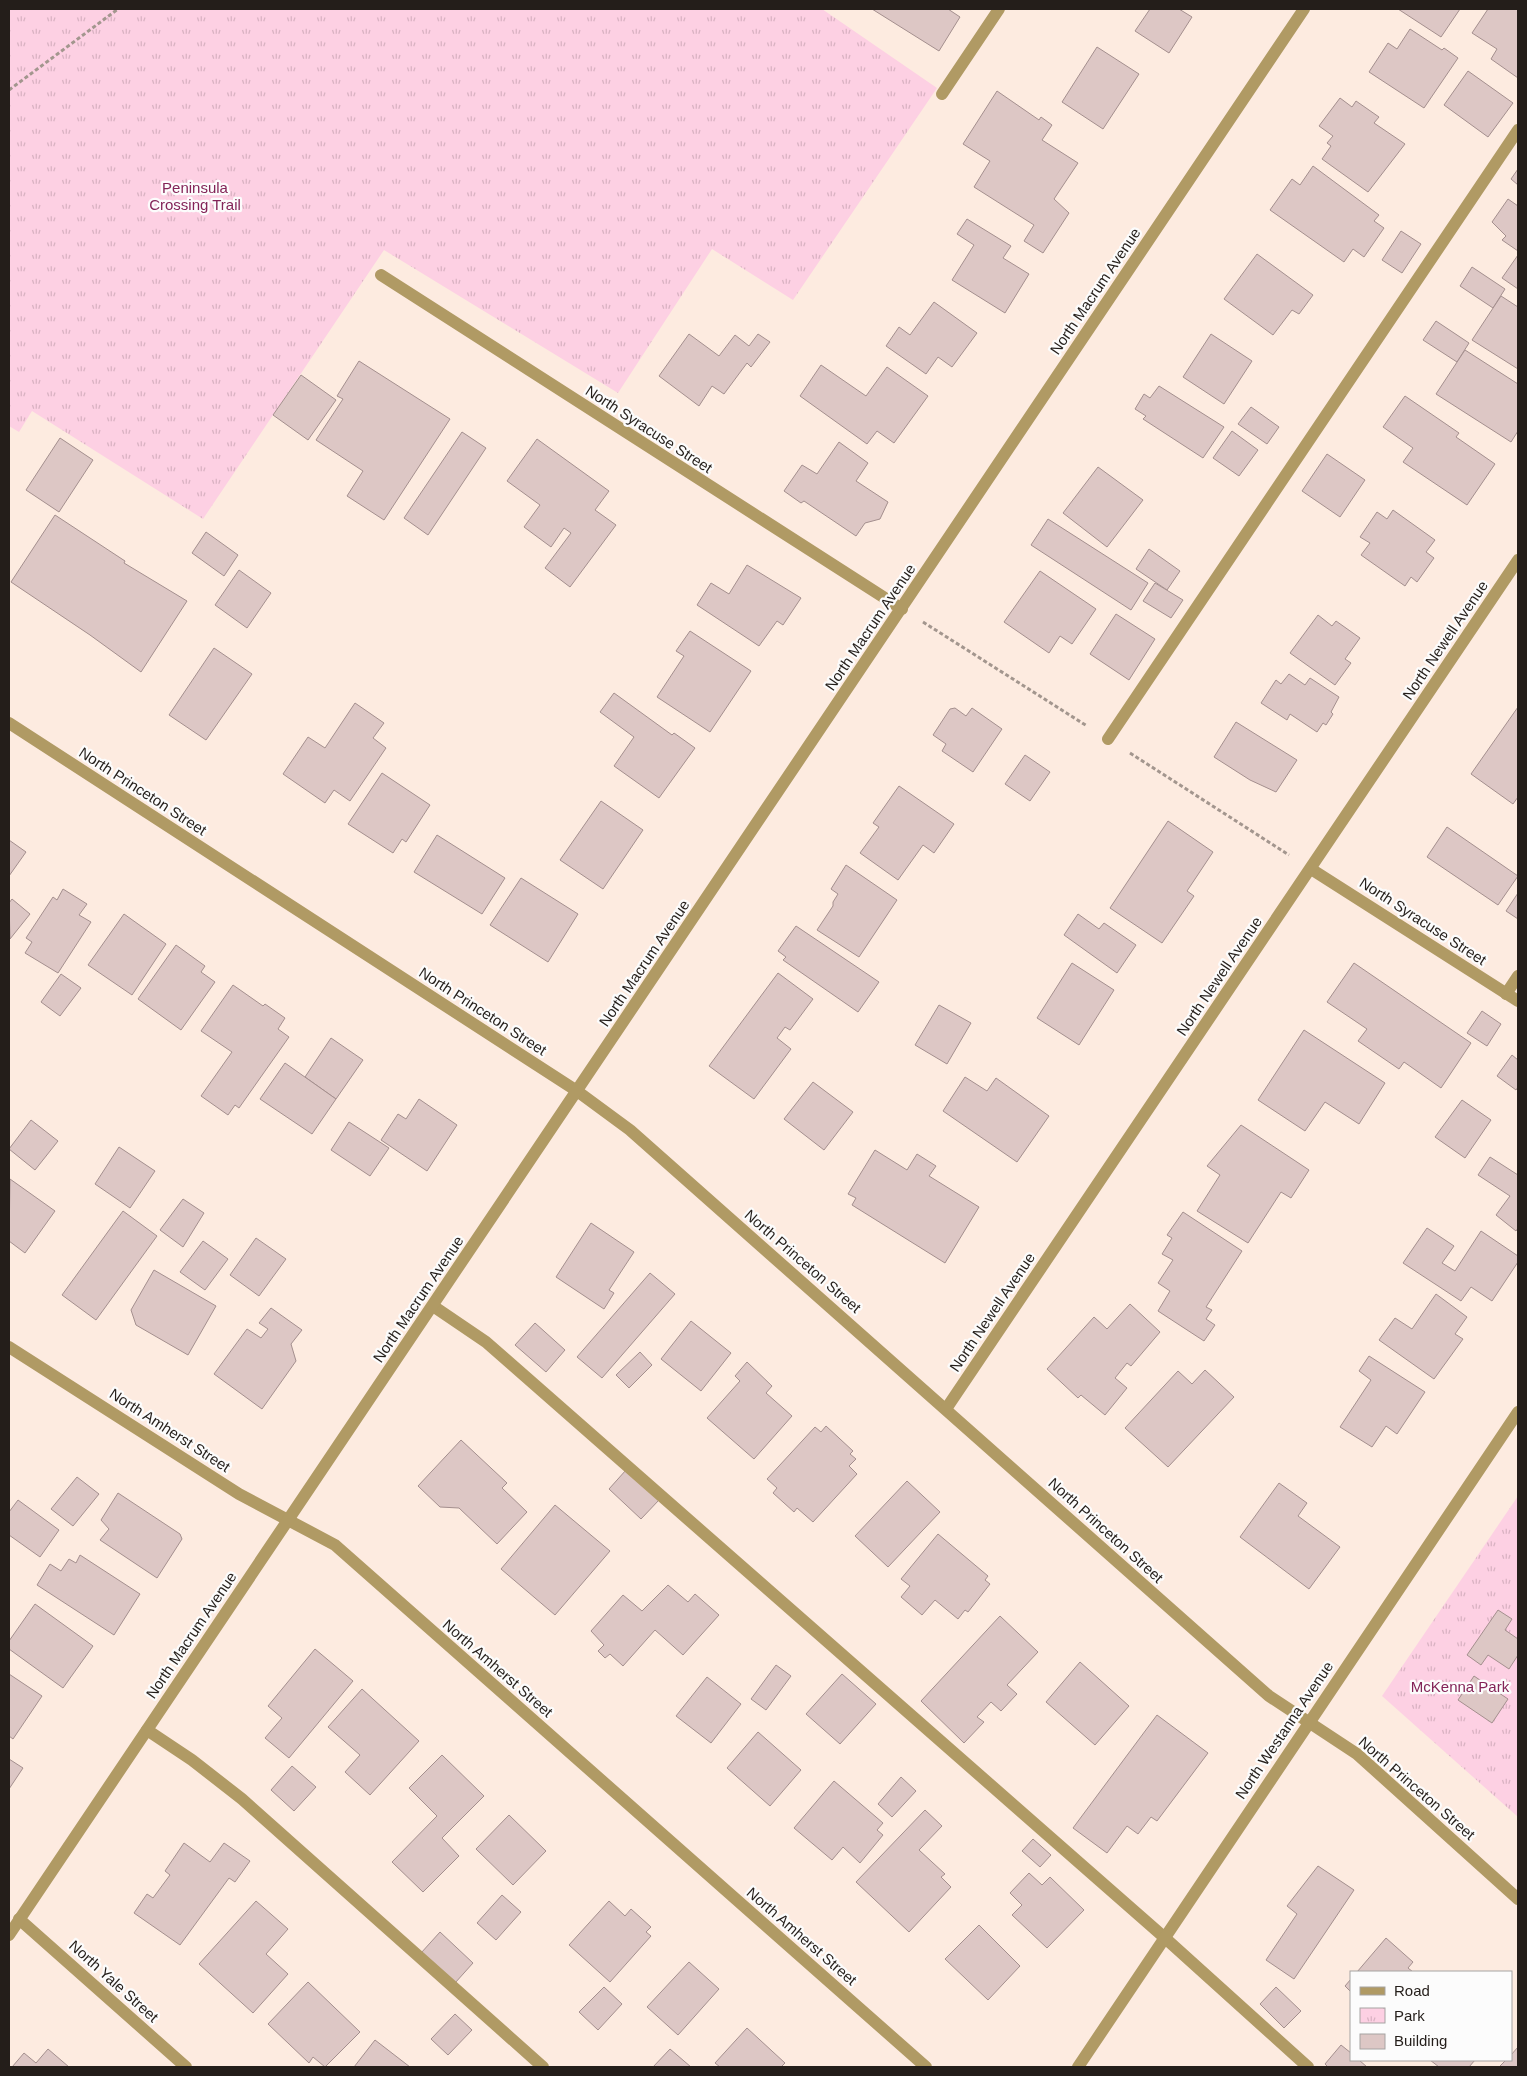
<svg xmlns="http://www.w3.org/2000/svg" width="1527" height="2076" font-family="Arial,sans-serif">
  <style>
    .park { fill: url(#park-tufts) }
    .building { fill: #ddc7c5; stroke: #a48f8e }
    .lines { fill: none; stroke-linecap: round; stroke-linejoin: round }
    .path { stroke: #a3968e; stroke-width: 3; stroke-dasharray: 4 2.5; stroke-linecap: butt }
    .service { stroke: #b09a64; stroke-width: 12 }
    .minor { stroke: #b09a64; stroke-width: 12 }
    .labels { text-anchor: middle; dominant-baseline: central; stroke-width: 4.5; stroke-linejoin: round; paint-order: stroke }
    .park-label { font-size: 15px; fill: #832458; stroke: #fcfcfc }
    .street-label { font-size: 15px; fill: #241e1a; stroke: #fcfcfc }
  </style>
  <defs>
    <pattern id="park-tufts" width="24" height="20" patternUnits="userSpaceOnUse" patternTransform="scale(1.25)"><rect width="24" height="20" fill="#fdd0e3"/><path d="M3 7l-1-3M5 7V3M7 7l1-3M15 17l-1-3M17 17v-4M19 17l1-3" fill="none" stroke="#d9b2c2"/></pattern>
  </defs>
  <rect width="100%" height="100%" fill="#fdebe0"/>
  <g class="park">
    <polygon points="9,9 822,9 937,88 793,300 712,249 618,393 384,250 203,519 32,411 19,432 9,426"/>
    <polygon points="1518,1496 1518,1817 1382,1696"/>
  </g>
  <g class="building">
    <polygon points="872,9 948,9 960,17 939,51"/>
    <polygon points="1150,9 1179,9 1192,17 1169,53 1135,31"/>
    <polygon points="1398,9 1460,9 1441,37"/>
    <polygon points="1488,9 1518,9 1518,78 1491,59 1497,49 1472,33"/>
    <polygon points="1410,29 1442,50 1444,48 1458,58 1424,108 1369,72 1388,43 1397,49"/>
    <polygon points="1097,47 1139,74 1103,129 1062,102"/>
    <polygon points="1468,71 1513,103 1488,137 1444,105"/>
    <polygon points="997,91 1039,120 1041,117 1052,125 1042,140 1078,163 1054,199 1069,213 1043,253 1024,241 1034,225 974,187 990,161 963,144"/>
    <polygon points="1340,98 1352,107 1356,101 1379,117 1374,123 1405,144 1368,192 1322,159 1331,146 1327,143 1333,136 1319,126"/>
    <polygon points="1313,166 1379,215 1374,221 1384,228 1364,257 1353,249 1344,262 1270,210 1292,179 1300,185"/>
    <polygon points="1518,169 1518,185 1511,179"/>
    <polygon points="1508,199 1518,206 1518,251 1502,240 1506,236 1492,222"/>
    <polygon points="967,219 1011,246 1003,258 1029,274 1005,313 952,280 974,245 957,234"/>
    <polygon points="1401,231 1421,244 1402,273 1382,260"/>
    <polygon points="1257,254 1313,295 1299,314 1292,310 1273,335 1224,299"/>
    <polygon points="1518,255 1518,289 1502,278"/>
    <polygon points="1472,267 1505,289 1493,308 1460,286"/>
    <polygon points="1501,296 1518,307 1518,369 1472,340"/>
    <polygon points="934,302 977,333 952,367 938,357 926,374 886,346 899,327 910,335"/>
    <polygon points="1436,321 1469,343 1457,362 1423,340"/>
    <polygon points="689,334 719,356 735,335 749,346 758,334 770,342 751,367 747,363 724,394 712,386 699,406 659,376"/>
    <polygon points="1211,334 1252,361 1224,404 1183,377"/>
    <polygon points="1465,350 1518,384 1518,431 1511,442 1436,394"/>
    <polygon points="359,361 450,419 384,520 347,496 363,471 316,440 343,399 337,396"/>
    <polygon points="821,365 866,396 887,367 928,396 894,443 877,431 867,444 800,396"/>
    <polygon points="301,375 336,400 308,440 273,415"/>
    <polygon points="1159,386 1224,427 1203,458 1143,419 1146,416 1135,409 1144,394 1150,398"/>
    <polygon points="1405,396 1459,433 1456,437 1495,464 1467,505 1403,462 1413,448 1383,427"/>
    <polygon points="1251,407 1279,427 1267,444 1238,424"/>
    <polygon points="1232,431 1258,450 1239,476 1213,458"/>
    <polygon points="462,432 486,448 428,535 404,518"/>
    <polygon points="60,438 93,460 59,512 26,490"/>
    <polygon points="537,439 609,491 595,510 616,525 570,587 545,568 571,533 564,528 551,547 524,527 540,505 507,481"/>
    <polygon points="839,442 868,463 856,481 888,502 880,519 865,523 856,536 804,501 801,503 784,491 802,465 817,474"/>
    <polygon points="1327,454 1365,480 1340,517 1302,491"/>
    <polygon points="1098,467 1143,500 1107,547 1063,513"/>
    <polygon points="1393,510 1435,540 1426,552 1434,558 1417,582 1411,577 1405,586 1361,555 1370,543 1360,537 1377,512 1387,519"/>
    <polygon points="55,515 125,561 124,563 187,601 141,672 90,635 11,582"/>
    <polygon points="1048,519 1148,583 1131,610 1031,545"/>
    <polygon points="206,532 238,555 224,576 192,553"/>
    <polygon points="1149,549 1180,571 1167,590 1136,569"/>
    <polygon points="747,565 801,598 783,625 777,621 759,646 697,605 711,583 729,594"/>
    <polygon points="239,570 271,593 247,628 215,605"/>
    <polygon points="1040,571 1096,609 1072,644 1060,636 1049,653 1004,622"/>
    <polygon points="1155,583 1183,600 1171,618 1143,601"/>
    <polygon points="1116,614 1155,639 1129,680 1090,654"/>
    <polygon points="1318,615 1332,626 1336,621 1360,638 1345,659 1351,663 1335,685 1290,653"/>
    <polygon points="690,631 751,671 710,732 657,697 684,656 676,651"/>
    <polygon points="214,648 252,674 206,740 169,715"/>
    <polygon points="1289,674 1305,685 1310,678 1339,697 1331,712 1333,714 1326,725 1323,723 1317,732 1290,714 1287,720 1261,703 1276,680 1281,684"/>
    <polygon points="614,693 672,735 674,733 695,748 659,798 614,766 634,737 600,712"/>
    <polygon points="355,703 384,723 373,738 386,748 350,801 334,790 325,803 283,774 308,737 325,748"/>
    <polygon points="1518,707 1518,797 1513,804 1471,774"/>
    <polygon points="955,708 966,716 972,708 1002,729 973,772 942,751 946,744 933,735 950,709"/>
    <polygon points="1236,722 1297,760 1276,792 1250,780 1214,757"/>
    <polygon points="1025,755 1050,772 1030,801 1005,784"/>
    <polygon points="382,773 430,805 406,842 402,839 393,853 348,824"/>
    <polygon points="899,786 954,824 934,853 923,845 898,880 860,853 879,827 873,823"/>
    <polygon points="601,801 643,830 603,889 560,860"/>
    <polygon points="1168,821 1213,852 1187,891 1194,896 1162,943 1110,908"/>
    <polygon points="1447,827 1518,876 1498,905 1427,857"/>
    <polygon points="437,835 505,878 482,914 414,872"/>
    <polygon points="9,840 26,852 9,876"/>
    <polygon points="846,865 897,900 859,957 817,930 833,906 833,902 838,894 831,889"/>
    <polygon points="521,878 578,914 548,962 490,925"/>
    <polygon points="63,889 87,904 79,915 91,922 58,973 25,953 32,942 26,938 53,897 57,900"/>
    <polygon points="1518,893 1518,919 1506,911"/>
    <polygon points="12,899 30,914 10,939 9,903"/>
    <polygon points="124,914 166,944 132,995 88,965"/>
    <polygon points="1078,914 1099,929 1104,923 1136,945 1117,973 1064,935"/>
    <polygon points="796,926 879,982 858,1012 783,960 786,957 778,951"/>
    <polygon points="176,945 205,966 201,972 215,982 181,1030 138,999"/>
    <polygon points="1072,963 1114,990 1079,1045 1037,1018"/>
    <polygon points="1354,963 1471,1043 1441,1088 1404,1062 1399,1069 1358,1041 1367,1029 1327,1002"/>
    <polygon points="778,973 813,999 790,1030 785,1027 777,1038 791,1049 754,1099 709,1066"/>
    <polygon points="61,974 81,988 60,1016 41,1002"/>
    <polygon points="233,985 263,1006 265,1004 285,1018 278,1029 289,1037 239,1108 235,1105 228,1115 201,1096 232,1052 201,1031"/>
    <polygon points="939,1005 971,1023 947,1064 915,1045"/>
    <polygon points="1482,1011 1501,1024 1487,1046 1467,1033"/>
    <polygon points="1304,1030 1385,1083 1359,1124 1325,1102 1305,1131 1258,1100"/>
    <polygon points="331,1038 363,1060 336,1099 305,1077"/>
    <polygon points="1512,1055 1518,1060 1518,1087 1516,1090 1497,1076"/>
    <polygon points="285,1063 336,1099 312,1134 260,1099"/>
    <polygon points="965,1077 987,1091 996,1078 1049,1116 1017,1162 943,1111"/>
    <polygon points="813,1082 853,1112 824,1150 784,1119"/>
    <polygon points="419,1099 457,1125 427,1171 381,1140 398,1114 406,1119"/>
    <polygon points="1462,1100 1491,1120 1465,1158 1435,1137"/>
    <polygon points="31,1120 58,1141 35,1170 9,1149"/>
    <polygon points="349,1122 389,1148 370,1176 331,1150"/>
    <polygon points="1241,1125 1309,1170 1291,1198 1281,1192 1248,1243 1197,1211 1220,1175 1207,1166"/>
    <polygon points="119,1147 155,1171 130,1208 95,1184"/>
    <polygon points="875,1150 907,1170 917,1154 936,1166 929,1176 979,1207 945,1263 852,1205 856,1198 848,1194"/>
    <polygon points="1490,1157 1518,1175 1518,1228 1516,1231 1496,1215 1510,1196 1478,1175"/>
    <polygon points="10,1179 55,1211 25,1253 9,1241"/>
    <polygon points="183,1199 204,1213 183,1247 160,1230"/>
    <polygon points="123,1211 157,1236 96,1320 62,1295"/>
    <polygon points="1183,1212 1242,1251 1206,1307 1212,1310 1206,1319 1215,1325 1204,1341 1158,1311 1170,1291 1158,1283 1173,1260 1162,1254 1172,1238 1167,1235"/>
    <polygon points="591,1223 634,1252 609,1290 614,1293 604,1309 556,1277"/>
    <polygon points="1427,1228 1454,1246 1442,1263 1455,1271 1481,1231 1518,1256 1518,1262 1492,1301 1471,1287 1461,1301 1403,1263"/>
    <polygon points="256,1238 286,1259 259,1296 230,1275"/>
    <polygon points="203,1241 228,1259 205,1290 180,1272"/>
    <polygon points="154,1270 216,1306 188,1355 136,1325 131,1310"/>
    <polygon points="650,1273 675,1294 602,1378 577,1357"/>
    <polygon points="1436,1294 1467,1317 1455,1334 1463,1339 1434,1379 1379,1340 1395,1318 1412,1329"/>
    <polygon points="1130,1304 1160,1332 1131,1366 1127,1363 1115,1378 1127,1388 1105,1415 1081,1395 1078,1398 1047,1369 1094,1317 1107,1329"/>
    <polygon points="271,1308 302,1330 291,1344 296,1361 262,1409 214,1374 247,1329 261,1338 268,1329 259,1323"/>
    <polygon points="691,1321 731,1353 701,1391 661,1359"/>
    <polygon points="535,1323 565,1350 546,1372 515,1345"/>
    <polygon points="640,1352 652,1365 629,1388 616,1375"/>
    <polygon points="1369,1356 1425,1392 1397,1434 1386,1426 1372,1447 1340,1427 1371,1380 1359,1371"/>
    <polygon points="747,1362 772,1386 766,1393 792,1416 754,1459 707,1418 740,1381 735,1376"/>
    <polygon points="1205,1370 1234,1397 1168,1467 1125,1428 1178,1371 1192,1384"/>
    <polygon points="826,1426 853,1451 850,1454 856,1459 849,1466 857,1474 813,1522 797,1508 794,1512 773,1493 777,1488 767,1479 815,1427 821,1432"/>
    <polygon points="461,1440 507,1483 502,1488 527,1512 497,1544 459,1508 440,1507 418,1486"/>
    <polygon points="626,1470 659,1500 641,1519 609,1489"/>
    <polygon points="77,1477 99,1494 73,1526 51,1509"/>
    <polygon points="907,1481 940,1512 888,1567 855,1536"/>
    <polygon points="1279,1483 1307,1503 1298,1516 1340,1547 1309,1589 1240,1537"/>
    <polygon points="118,1493 180,1534 182,1539 157,1578 100,1540 109,1529 101,1520"/>
    <polygon points="18,1500 59,1530 40,1557 9,1535 9,1512"/>
    <polygon points="555,1505 610,1551 555,1615 501,1569"/>
    <polygon points="938,1534 988,1576 985,1580 990,1584 968,1612 965,1610 958,1619 935,1600 922,1615 901,1597 910,1586 901,1579"/>
    <polygon points="80,1555 140,1594 114,1635 37,1585 50,1564 61,1571 69,1559 76,1563"/>
    <polygon points="668,1585 688,1602 695,1594 719,1615 683,1655 655,1630 623,1666 610,1654 605,1658 598,1651 604,1645 591,1631 623,1595 642,1611"/>
    <polygon points="35,1604 93,1646 63,1688 9,1649 9,1641"/>
    <polygon points="1498,1610 1512,1619 1505,1630 1518,1639 1518,1655 1509,1669 1488,1655 1481,1665 1467,1655"/>
    <polygon points="1000,1616 1038,1652 1007,1685 1017,1694 1001,1711 991,1702 977,1717 984,1722 964,1743 921,1701"/>
    <polygon points="315,1649 353,1681 289,1758 265,1738 282,1718 268,1706"/>
    <polygon points="1080,1662 1129,1706 1095,1745 1046,1702"/>
    <polygon points="776,1665 791,1676 766,1710 751,1699"/>
    <polygon points="9,1674 42,1696 13,1739 9,1736"/>
    <polygon points="842,1674 876,1704 840,1744 806,1714"/>
    <polygon points="1474,1676 1508,1699 1492,1723 1458,1700"/>
    <polygon points="707,1677 741,1704 711,1743 676,1716"/>
    <polygon points="362,1689 419,1741 370,1795 345,1772 360,1755 328,1727"/>
    <polygon points="1157,1715 1208,1753 1157,1821 1151,1817 1138,1834 1127,1826 1107,1853 1073,1828"/>
    <polygon points="758,1732 801,1770 770,1806 727,1768"/>
    <polygon points="442,1755 484,1796 442,1838 459,1856 423,1892 392,1862 437,1816 409,1788"/>
    <polygon points="9,1759 23,1768 9,1789"/>
    <polygon points="292,1766 316,1787 294,1811 271,1790"/>
    <polygon points="901,1777 916,1791 892,1817 878,1804"/>
    <polygon points="834,1781 883,1823 877,1830 883,1835 860,1863 843,1847 832,1860 794,1828"/>
    <polygon points="925,1810 942,1826 919,1850 945,1874 941,1877 951,1887 909,1932 856,1882"/>
    <polygon points="509,1815 546,1851 513,1885 476,1849"/>
    <polygon points="1033,1839 1051,1855 1040,1867 1022,1851"/>
    <polygon points="184,1843 210,1862 224,1843 250,1861 235,1882 229,1878 180,1945 134,1913 147,1894 153,1898 170,1875 165,1871"/>
    <polygon points="1318,1866 1354,1890 1294,1979 1266,1960 1297,1914 1287,1906"/>
    <polygon points="1029,1873 1042,1885 1050,1877 1084,1910 1047,1948 1012,1915 1022,1905 1010,1893"/>
    <polygon points="502,1895 521,1912 496,1940 477,1923"/>
    <polygon points="256,1901 288,1929 266,1954 288,1974 253,2013 199,1964"/>
    <polygon points="609,1901 625,1916 631,1909 651,1927 646,1932 651,1936 610,1982 569,1945"/>
    <polygon points="979,1925 1020,1966 988,2000 945,1959"/>
    <polygon points="440,1932 473,1963 455,1983 421,1953"/>
    <polygon points="1386,1938 1413,1962 1408,1968 1413,1972 1357,1972"/>
    <polygon points="689,1962 719,1989 678,2035 647,2007"/>
    <polygon points="1351,1979 1351,1992 1345,1986"/>
    <polygon points="308,1982 360,2032 325,2067 313,2057 309,2063 268,2024"/>
    <polygon points="604,1987 622,2004 598,2030 579,2012"/>
    <polygon points="1276,1987 1301,2011 1284,2028 1260,2004"/>
    <polygon points="455,2014 472,2030 448,2055 431,2039"/>
    <polygon points="747,2028 785,2063 781,2067 720,2067 715,2063"/>
    <polygon points="375,2040 410,2067 354,2067"/>
    <polygon points="1341,2045 1351,2053 1351,2060 1359,2060 1367,2067 1328,2067 1325,2064"/>
    <polygon points="1518,2047 1518,2067 1499,2067 1506,2060 1511,2060 1511,2055"/>
    <polygon points="48,2049 69,2067 12,2067 24,2053 36,2063"/>
    <polygon points="670,2049 691,2067 653,2067"/>
    <polygon points="1430,2060 1475,2060 1469,2067 1439,2067"/>
  </g>
  <g class="lines">
    <g class="path">
      <polyline points="9,90 118,9"/>
      <polyline points="923,622 1087,726"/>
      <polyline points="1130,753 1289,855"/>
    </g>
    <g class="service">
      <polyline points="942,94 999,9"/>
      <polyline points="1108,739 1518,130"/>
      <polyline points="1506,994 1518,976"/>
      <polyline points="433,1306 486,1342 1165,1938 1308,2067"/>
      <polyline points="147,1730 192,1760 242,1799 543,2067"/>
    </g>
    <g class="minor">
      <polyline points="381,275 902,609"/>
      <polyline points="9,723 577,1091 630,1130 1269,1696 1357,1754 1518,1899"/>
      <polyline points="1311,869 1518,1001"/>
      <polyline points="9,1347 239,1494 335,1545 926,2067"/>
      <polyline points="946,1409 1518,560"/>
      <polyline points="19,1919 186,2067"/>
      <polyline points="9,1935 1304,9"/>
      <polyline points="1078,2067 1518,1412"/>
    </g>
  </g>
  <g class="labels">
    <g class="park-label">
      <text x="195" y="187">Peninsula<tspan x="195" dy="17">Crossing Trail</tspan></text>
      <text x="1460" y="1686">McKenna Park</text>
    </g>
    <g class="street-label">
      <text transform="translate(1095 291) rotate(-56)">North Macrum Avenue</text>
      <text transform="translate(649 429) rotate(33)">North Syracuse Street</text>
      <text transform="translate(870 627) rotate(-56)">North Macrum Avenue</text>
      <text transform="translate(1445 640) rotate(-56)">North Newell Avenue</text>
      <text transform="translate(143 791) rotate(33)">North Princeton Street</text>
      <text transform="translate(1423 921) rotate(33)">North Syracuse Street</text>
      <text transform="translate(644 963) rotate(-56)">North Macrum Avenue</text>
      <text transform="translate(1219 976) rotate(-56)">North Newell Avenue</text>
      <text transform="translate(483 1011) rotate(33)">North Princeton Street</text>
      <text transform="translate(803 1261) rotate(41)">North Princeton Street</text>
      <text transform="translate(418 1299) rotate(-56)">North Macrum Avenue</text>
      <text transform="translate(992 1312) rotate(-56)">North Newell Avenue</text>
      <text transform="translate(170 1430) rotate(33)">North Amherst Street</text>
      <text transform="translate(1106 1530) rotate(42)">North Princeton Street</text>
      <text transform="translate(191 1635) rotate(-56)">North Macrum Avenue</text>
      <text transform="translate(498 1668) rotate(41)">North Amherst Street</text>
      <text transform="translate(1284 1730) rotate(-56)">North Westanna Avenue</text>
      <text transform="translate(1417 1788) rotate(41)">North Princeton Street</text>
      <text transform="translate(802 1936) rotate(41)">North Amherst Street</text>
      <text transform="translate(114 1981) rotate(42)">North Yale Street</text>
    </g>
  </g>
  <rect width="1527" height="2076" fill="none" stroke="#241e1a" stroke-width="20"/>
  <rect x="1350" y="1971" width="162" height="90" fill="#fcfcfc" stroke="#a6a3a2"/>
  <rect x="1360" y="1987" width="25" height="8" fill="#b09a64" stroke="#a6a3a2"/>
  <text x="1394" y="1996" font-size="15" fill="#241e1a">Road</text>
  <rect x="1360" y="2008" width="25" height="15" fill="url(#park-tufts)" stroke="#a6a3a2"/>
  <text x="1394" y="2021" font-size="15" fill="#241e1a">Park</text>
  <rect x="1360" y="2034" width="25" height="15" fill="#ddc7c5" stroke="#a6a3a2"/>
  <text x="1394" y="2046" font-size="15" fill="#241e1a">Building</text>
</svg>
